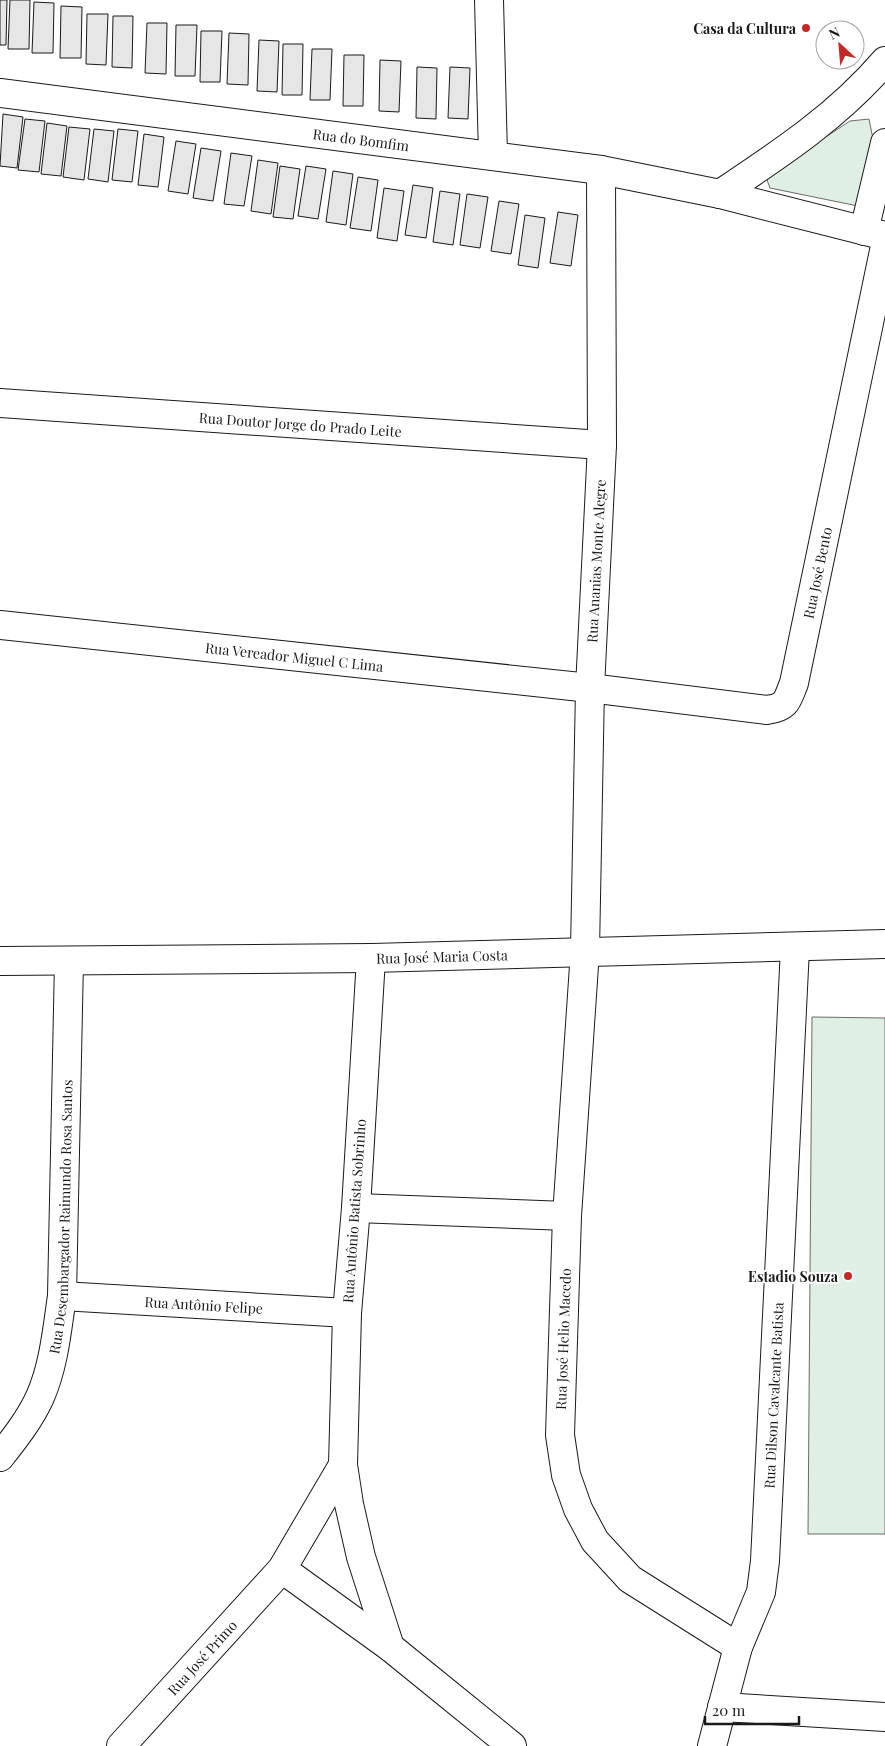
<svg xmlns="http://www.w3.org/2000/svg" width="885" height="1746" font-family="'Playfair Display',serif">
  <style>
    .green { fill: #e0efe3; stroke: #6a6a6a }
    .building { fill: #e6e6e6; stroke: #1a1a1a }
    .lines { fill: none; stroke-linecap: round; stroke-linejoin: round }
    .street-casing { stroke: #1a1a1a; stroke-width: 30 }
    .primary-casing { stroke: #1a1a1a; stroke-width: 30 }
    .street { stroke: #fff; stroke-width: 28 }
    .primary { stroke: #fff; stroke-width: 28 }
    .poi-dot { fill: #c62828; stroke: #fff; stroke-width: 2 }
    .labels { text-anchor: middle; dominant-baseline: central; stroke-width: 4; stroke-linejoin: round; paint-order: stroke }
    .poi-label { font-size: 14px; font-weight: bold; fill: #1a1a1a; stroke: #fff; text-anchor: end }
    .street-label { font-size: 14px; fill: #1a1a1a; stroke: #fff }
  </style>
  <rect width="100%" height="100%" fill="#fff"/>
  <g class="green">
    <polygon points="869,119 874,144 858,206 770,188 767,180 774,171 850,121"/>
    <polygon points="812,1017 885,1018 885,1534 808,1534"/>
  </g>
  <g class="building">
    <polygon points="0,0 7,0 6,45 0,45"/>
    <polygon points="10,0 30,0 29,49 8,49"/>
    <polygon points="34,2 54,3 53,53 32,53"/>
    <polygon points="61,6 82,7 81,58 60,58"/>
    <polygon points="87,14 108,14 106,65 86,64"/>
    <polygon points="113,16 133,16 132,68 112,67"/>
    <polygon points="147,23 167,23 166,74 145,73"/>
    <polygon points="176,25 197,25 195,76 175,76"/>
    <polygon points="201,31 222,31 220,82 200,82"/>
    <polygon points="229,33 249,34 248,85 227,84"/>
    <polygon points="259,40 279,41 277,92 257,91"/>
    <polygon points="283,44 303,44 302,95 282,95"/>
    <polygon points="312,49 332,49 330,100 310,100"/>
    <polygon points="344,55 364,55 363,106 343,106"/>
    <polygon points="380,60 401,61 399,112 379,111"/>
    <polygon points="417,67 437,68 436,119 416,118"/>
    <polygon points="450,67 470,68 468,119 448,118"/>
    <polygon points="3,114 23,117 17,168 0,166"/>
    <polygon points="25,119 45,121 39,172 18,170"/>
    <polygon points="47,123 67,126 61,176 41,174"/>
    <polygon points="69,127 90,129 84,180 63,177"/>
    <polygon points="94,129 114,131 108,182 88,179"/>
    <polygon points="118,129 138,131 132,182 112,180"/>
    <polygon points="144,134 164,137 158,187 138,185"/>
    <polygon points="176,141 196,144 188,194 168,191"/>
    <polygon points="201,148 221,151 213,201 193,198"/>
    <polygon points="231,153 252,156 244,206 224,204"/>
    <polygon points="258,160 278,163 271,214 251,211"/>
    <polygon points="280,166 300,169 293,219 273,217"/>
    <polygon points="306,166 326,169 318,219 298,216"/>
    <polygon points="333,171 353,174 346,225 326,222"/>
    <polygon points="358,177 378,180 371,231 350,228"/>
    <polygon points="413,185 433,188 426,238 405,235"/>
    <polygon points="384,188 404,191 397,241 377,238"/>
    <polygon points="440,191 460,194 453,245 433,242"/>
    <polygon points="467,194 488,197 480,248 460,245"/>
    <polygon points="499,201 519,204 511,254 491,251"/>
    <polygon points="558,212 578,215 571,266 550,263"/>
    <polygon points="525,215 545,218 538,268 518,265"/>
  </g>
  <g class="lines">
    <g class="street-casing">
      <g id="street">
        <polyline points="601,170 602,445 590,688 585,951 567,1216 560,1435 566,1475 578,1509 595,1541 630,1579 738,1647"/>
        <path id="s1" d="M0,403L602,445"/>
        <path id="s2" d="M0,625L590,688L767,710C787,707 787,701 794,683L885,246"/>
        <polyline points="371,958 356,1208 347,1313 343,1465 349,1504 361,1557 390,1647"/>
        <path id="s3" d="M0,961L371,958L885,944"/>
        <polyline points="356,1208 567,1216"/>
        <path id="s4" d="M62,1296L347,1313"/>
        <path id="s5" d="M0,1457C15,1438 30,1419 40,1397C54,1365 57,1330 62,1296L69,961"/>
        <polyline points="282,1569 390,1647 512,1746"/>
        <polyline points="722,1707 885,1717"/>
        <path id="s6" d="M121,1746L282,1569L343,1465"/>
        <path id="s7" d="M712,1746L738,1647L761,1592L765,1561L795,948"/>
      </g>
    </g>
    <g class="primary-casing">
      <g id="primary">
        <polyline points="489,0 493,155"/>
        <path id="s8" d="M0,93L601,170L720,194L885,236"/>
        <path d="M720,194C780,154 838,116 885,61"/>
        <polyline points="864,231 885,143"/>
      </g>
    </g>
    <use href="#street" class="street"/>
    <use href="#primary" class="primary"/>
  </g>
  <g class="poi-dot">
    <circle cx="806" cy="28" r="5"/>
    <circle cx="848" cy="1276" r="5"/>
  </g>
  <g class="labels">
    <g class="poi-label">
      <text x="796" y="28">Casa da Cultura</text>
      <text x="838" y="1276">Estadio Souza</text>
    </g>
    <g class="street-label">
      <text stroke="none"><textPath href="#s8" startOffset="364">Rua do Bomfim</textPath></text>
      <text stroke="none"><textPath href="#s1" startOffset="301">Rua Doutor Jorge do Prado Leite</textPath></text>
      <text transform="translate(596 561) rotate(-87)">Rua Ananias Monte Alegre</text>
      <text stroke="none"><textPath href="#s2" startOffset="926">Rua José Bento</textPath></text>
      <text stroke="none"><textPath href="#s2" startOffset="296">Rua Vereador Miguel C Lima</textPath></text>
      <text stroke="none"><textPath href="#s3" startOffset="442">Rua José Maria Costa</textPath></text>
      <text transform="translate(354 1211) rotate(-86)">Rua Antônio Batista Sobrinho</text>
      <text stroke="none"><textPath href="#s5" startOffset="255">Rua Desembargador Raimundo Rosa Santos</textPath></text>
      <text stroke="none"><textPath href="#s4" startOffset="142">Rua Antônio Felipe</textPath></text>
      <text transform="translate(563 1339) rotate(-88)">Rua José Helio Macedo</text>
      <text stroke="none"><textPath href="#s7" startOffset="359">Rua Dilson Cavalcante Batista</textPath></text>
      <text stroke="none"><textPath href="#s6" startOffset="120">Rua José Primo</textPath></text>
    </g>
  </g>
  <g transform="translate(840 45) rotate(334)"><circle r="24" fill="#ffffff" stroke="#a3a3a3"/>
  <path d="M0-4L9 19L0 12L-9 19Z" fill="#c62828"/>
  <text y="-8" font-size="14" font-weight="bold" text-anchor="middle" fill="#1a1a1a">N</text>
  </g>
  <path d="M705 1716v8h94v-8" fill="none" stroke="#1a1a1a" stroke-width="2.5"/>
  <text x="712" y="1716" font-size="15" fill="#1a1a1a" stroke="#ffffff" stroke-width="4" paint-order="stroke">20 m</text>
</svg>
